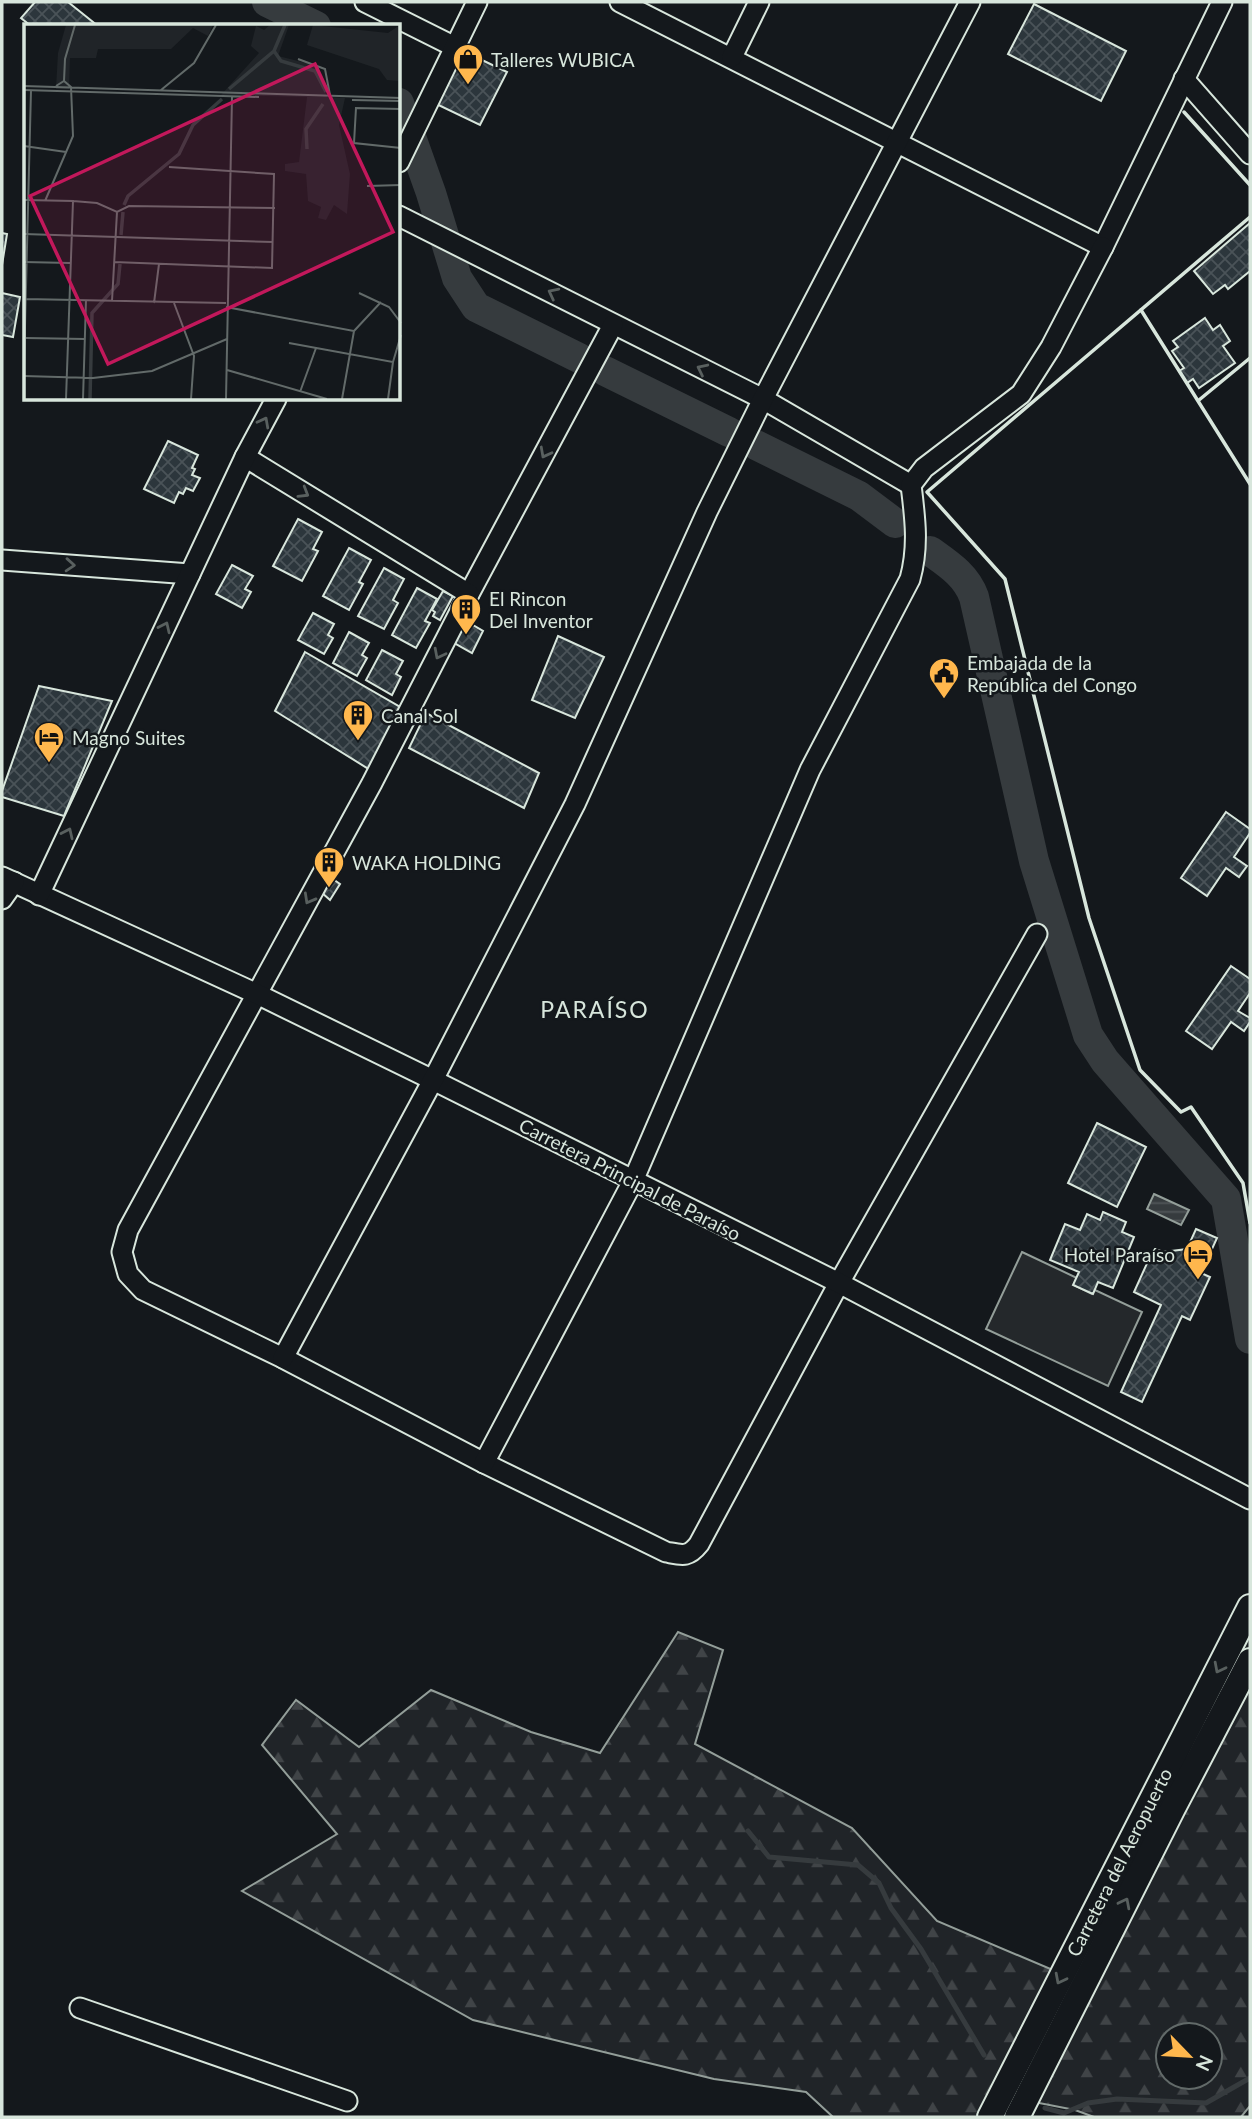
<svg xmlns="http://www.w3.org/2000/svg" width="1252" height="2119" font-family="Lato,sans-serif">
  <style>
    .forest { fill: url(#forest-firs); stroke: #939e99; stroke-width: 2; fill-rule: evenodd }
    .parking { fill: #24282b; stroke: #939e99; stroke-width: 2 }
    .water { fill: url(#water-rules); stroke: #939e99; stroke-width: 2 }
    .lines { fill: none; stroke-linecap: round; stroke-linejoin: round }
    .stream { stroke: #363b3e; stroke-width: 5 }
    .river { stroke: #363b3e; stroke-width: 30 }
    .building { fill: url(#building-cross-hatch); stroke: #d8e6dc; stroke-width: 2 }
    .minor-casing { stroke: #d8e6dc; stroke-width: 23 }
    .major-casing { stroke: #d8e6dc; stroke-width: 28 }
    .minor { stroke: #14181c; stroke-width: 19 }
    .major { stroke: #14181c; stroke-width: 24 }
    .wall { stroke: #d8e6dc; stroke-width: 3.5 }
    .oneway { stroke: #59605f }
    .labels { text-anchor: middle; dominant-baseline: central; stroke-width: 5; stroke-linejoin: round; paint-order: stroke }
    .poi-label { font-size: 19px; fill: #d8e6dc; stroke: #14181c; text-anchor: start }
    .street-label { font-size: 19px; fill: #d8e6dc; stroke: #14181c }
    .quarter-label { font-size: 23px; letter-spacing: 2px; fill: #d8e6dc; stroke: #14181c }
    .inset-river { fill: none; stroke: #363b3e; stroke-width: 3.5 }
    .inset-road { fill: none; stroke: #626a69; stroke-width: 2 }
    .view { fill: #c2185b; fill-opacity: 0.15; stroke: #c2185b; stroke-width: 3.5 }
    .inset-edge { fill: none; stroke: #d8e6dc; stroke-width: 3.5 }
  </style>
  <defs>
    <pattern id="forest-firs" width="22" height="20" patternUnits="userSpaceOnUse" patternTransform="scale(1.75)"><rect width="22" height="20" fill="#202428"/><path d="M5 1l3.5 6h-7zM16 11l3.5 6h-7z" fill="#404447"/></pattern>
    <pattern id="water-rules" width="6" height="5" patternUnits="userSpaceOnUse" patternTransform="scale(1.75)"><rect width="6" height="5" fill="#363b3e"/><path d="M0 2.5h6" fill="none" stroke="#525759"/></pattern>
    <pattern id="building-cross-hatch" width="8" height="8" patternUnits="userSpaceOnUse" patternTransform="scale(1.75)"><rect width="8" height="8" fill="#2c363c"/><path d="M0 0l8 8M0 8l8-8" fill="none" stroke="#4a5358"/></pattern>
  </defs>
  <rect width="100%" height="100%" fill="#14181c"/>
  <path class="forest" d="M1250,1618V2106L1241,2117H1094L1075,2110L1013,2098L1003,2117H833L806,2092L714,2079L473,2020L242,1891L337,1834L262,1745L296,1700L359,1747L431,1690L531,1732L600,1753L678,1632L723,1650L695,1744L852,1828L937,1921L1074,1979ZM1168,2035H1210V2077H1168Z"/>
  <polygon class="parking" points="1022,1252 1077,1278 1074,1285 1092,1294 1095,1290 1142,1312 1108,1386 986,1329"/>
  <polygon class="water" points="1154,1194 1189,1210 1181,1225 1147,1209"/>
  <g class="lines">
    <g class="stream">
      <polyline points="748,1831 769,1857 858,1865 879,1883 891,1908 921,1949 984,2055"/>
      <polyline points="1045,2108 1064,2113 1088,2103 1117,2099 1206,2103 1250,2078"/>
    </g>
    <g class="river">
      <polyline points="267,2 316,26"/>
      <polyline points="399,103 431,193 457,278 476,307 579,358"/>
      <polyline points="605,371 729,432"/>
      <polyline points="756,445 859,496 895,523"/>
      <path d="M930,551C948,564 966,575 974,597L1034,861L1088,1035L1105,1061L1226,1199L1250,1339"/>
    </g>
  </g>
  <g class="building">
    <polygon points="35,2 68,2 98,26 31,26 21,18"/>
    <polygon points="1034,4 1126,51 1101,101 1008,54"/>
    <polygon points="455,47 507,72 480,125 428,100"/>
    <polygon points="1250,223 1250,271 1228,289 1225,285 1213,294 1194,271"/>
    <polygon points="2,233 7,234 2,265"/>
    <polygon points="2,293 20,297 13,337 2,335"/>
    <polygon points="1205,318 1213,330 1220,325 1230,341 1223,346 1235,363 1199,388 1193,379 1187,383 1179,371 1184,368 1172,351 1178,347 1173,341"/>
    <polygon points="168,441 198,455 192,468 195,469 192,475 200,478 193,491 186,488 183,494 179,492 174,503 144,489"/>
    <polygon points="298,519 322,532 313,549 318,551 302,581 273,566"/>
    <polygon points="349,548 371,560 359,582 363,584 349,610 323,596"/>
    <polygon points="232,565 253,576 245,589 251,592 242,608 216,594"/>
    <polygon points="384,568 404,579 393,600 398,603 384,629 358,616"/>
    <polygon points="417,588 437,599 425,621 430,623 416,648 392,635"/>
    <polygon points="443,591 453,596 440,620 433,616 435,612 432,610"/>
    <polygon points="313,613 334,624 328,635 333,638 324,654 298,640"/>
    <polygon points="461,618 483,631 472,653 449,640"/>
    <polygon points="349,632 369,643 362,655 367,658 357,676 333,663"/>
    <polygon points="558,636 604,657 575,718 532,700"/>
    <polygon points="382,650 403,661 396,674 401,677 392,695 366,680"/>
    <polygon points="305,652 407,711 375,773 275,711"/>
    <polygon points="39,686 112,701 64,816 2,797 2,791"/>
    <polygon points="426,713 539,773 524,808 409,748"/>
    <polygon points="1226,812 1250,829 1250,833 1234,857 1247,866 1239,877 1226,868 1207,896 1181,878"/>
    <polygon points="330,877 340,884 330,900 321,892"/>
    <polygon points="1231,966 1250,979 1250,993 1238,1011 1250,1018 1250,1022 1244,1031 1231,1022 1212,1049 1186,1031"/>
    <polygon points="1097,1123 1146,1147 1117,1207 1068,1183"/>
    <polygon points="1103,1212 1126,1222 1122,1232 1134,1237 1113,1288 1098,1282 1093,1294 1073,1285 1079,1272 1050,1260 1065,1224 1080,1230 1087,1214 1100,1220"/>
    <polygon points="1196,1229 1217,1238 1201,1273 1210,1277 1190,1320 1182,1316 1142,1402 1121,1392 1161,1305 1134,1292 1154,1248 1163,1252 1187,1249"/>
  </g>
  <g class="lines">
    <g class="minor-casing">
      <g id="minor">
        <polyline points="365,2 455,47"/>
        <polyline points="620,2 1103,247 1222,2"/>
        <polyline points="732,57 759,2"/>
        <polyline points="1184,79 1250,154"/>
        <polyline points="399,162 477,2"/>
        <polyline points="399,216 763,399 911,485"/>
        <path d="M613,325L469,594L372,783L128,1230L122,1252L128,1274L143,1290L283,1358L484,1463L666,1552C682,1555 688,1558 699,1544L839,1283L1037,934"/>
        <polyline points="245,457 469,594"/>
        <polyline points="2,560 190,574"/>
        <polyline points="2,877 257,994 433,1080 839,1283 1250,1499"/>
        <polyline points="39,895 245,457 276,399"/>
        <polyline points="2,899 14,882"/>
        <polyline points="283,1358 433,1080 575,804 707,512 763,399 970,2"/>
        <path d="M484,1463L633,1181L810,770L910,579C919,547 915,517 911,485L924,468L1021,394L1051,347L1103,247"/>
        <polyline points="80,2008 347,2101"/>
      </g>
    </g>
    <g class="major-casing">
      <g id="major">
        <polyline points="990,2117 1250,1607"/>
        <polyline points="1017,2117 1173,1808 1250,1661"/>
      </g>
    </g>
    <use href="#minor" class="minor"/>
    <use href="#major" class="major"/>
    <g class="wall">
      <polyline points="1184,112 1250,185"/>
      <polyline points="1250,217 927,492 1005,579 1089,918 1140,1070 1181,1112 1191,1107 1243,1183 1250,1223"/>
      <polyline points="1141,310 1250,484"/>
      <polyline points="1199,400 1250,358"/>
    </g>
  </g>
  <defs><path id="oneway-chevron" d="M-2-3.5L2.5 0L-2 3.5" fill="none" stroke-width="1.6" stroke-linecap="round" stroke-linejoin="round" transform="scale(1.75)"/></defs>
  <g class="oneway">
    <use href="#oneway-chevron" transform="translate(553 293) rotate(-153)"/>
    <use href="#oneway-chevron" transform="translate(702 369) rotate(-154)"/>
    <use href="#oneway-chevron" transform="translate(264 422) rotate(-62)"/>
    <use href="#oneway-chevron" transform="translate(545 453) rotate(118)"/>
    <use href="#oneway-chevron" transform="translate(304 493) rotate(31)"/>
    <use href="#oneway-chevron" transform="translate(70 565) rotate(4)"/>
    <use href="#oneway-chevron" transform="translate(165 627) rotate(-65)"/>
    <use href="#oneway-chevron" transform="translate(439 654) rotate(117)"/>
    <use href="#oneway-chevron" transform="translate(68 833) rotate(-65)"/>
    <use href="#oneway-chevron" transform="translate(309 899) rotate(119)"/>
    <use href="#oneway-chevron" transform="translate(1219 1668) rotate(117)"/>
    <use href="#oneway-chevron" transform="translate(1125 1903) rotate(-63)"/>
    <use href="#oneway-chevron" transform="translate(1060 1979) rotate(117)"/>
  </g>
  <defs>
    <g id="shop-pin" transform="scale(1.575)"><path d="M0 17L-7.5 6A9.5 9.5 0 1 1 7.5 6Z" fill="#ffb74d" stroke="#14181c"/><path d="M-5-2.5h2.3a2.7 3.5 0 0 1 5.4 0H5L5.5 6h-11ZM-1.5-2.5h3a1.5 2.3 0 0 0-3 0Z" fill="#111"/></g>
    <g id="building-pin" transform="scale(1.575)"><path d="M0 17L-7.5 6A9.5 9.5 0 1 1 7.5 6Z" fill="#ffb74d" stroke="#14181c"/><path d="M-4-6H4V6H1V3H-1V6H-4ZM-2.5-4.3h1.7v1.8h-1.7ZM.8-4.3h1.7v1.8H.8ZM-2.5-1h1.7V.8h-1.7ZM.8-1h1.7V.8H.8Z" fill="#111"/></g>
    <g id="civic-pin" transform="scale(1.575)"><path d="M0 17L-7.5 6A9.5 9.5 0 1 1 7.5 6Z" fill="#ffb74d" stroke="#14181c"/><path d="M-.6-6.5H3V-4.5H.6V-3L4-1V1h2V6H-6V1h2V-1L-.6-3ZM-1.2 2.5V6h2.4V2.5Z" fill="#111"/></g>
    <g id="hotel-pin" transform="scale(1.575)"><path d="M0 17L-7.5 6A9.5 9.5 0 1 1 7.5 6Z" fill="#ffb74d" stroke="#14181c"/><path d="M-6-4.5h1.5V1H6V5H4.5V3h-9V5H-6ZM-4 0a1.8 1.8 0 1 1 3.6 0ZM.5 0V-2.5h3Q6-2.5 6 0Z" fill="#111"/></g>
  </defs>
  <g fill-rule="evenodd">
    <use href="#shop-pin" x="468" y="59"/>
    <use href="#building-pin" x="466" y="609"/>
    <use href="#civic-pin" x="944" y="673"/>
    <use href="#building-pin" x="358" y="715"/>
    <use href="#hotel-pin" x="49" y="737"/>
    <use href="#building-pin" x="329" y="862"/>
    <use href="#hotel-pin" x="1198" y="1254"/>
  </g>
  <g class="labels">
    <g class="poi-label">
      <text x="491" y="59">Talleres WUBICA</text>
      <text x="489" y="598">El Rincon<tspan x="489" dy="22">Del Inventor</tspan></text>
      <text x="967" y="662">Embajada de la<tspan x="967" dy="22">República del Congo</tspan></text>
      <text x="381" y="715">Canal Sol</text>
      <text x="72" y="737">Magno Suites</text>
      <text x="352" y="862">WAKA HOLDING</text>
      <text x="1175" y="1254" text-anchor="end">Hotel Paraíso</text>
    </g>
    <g class="street-label">
      <text transform="translate(630 1179) rotate(27)">Carretera Principal de Paraíso</text>
      <text transform="translate(1119 1862) rotate(-63)">Carretera del Aeropuerto</text>
    </g>
    <g class="quarter-label">
      <text x="595" y="1009">PARAÍSO</text>
    </g>
  </g>
  <g transform="translate(24 24)">
    <rect width="376" height="376" fill="#14181c"/>
    <path d="M289,1L364,9L376,1V57L363,56L355,45L283,21Z" fill="#202428"/>
    <path d="M42,1H189L184,12L169,4L147,25H74L72,34H46L45,65H32L34,29ZM246,1H265L254,32L294,42L303,73L321,74L315,101L326,150L323,190L310,181L302,196L294,194L297,183L284,177L282,150L261,147V140L275,138L283,73L197,71L235,29L227,22L232,2L240,6Z" fill="#202428"/>
    <path class="inset-river" d="M250,27L257,37L291,47L302,68M205,65L250,27L261,1M283,125L282,105L299,80M100,181L104,172L155,130L169,101L198,75M97,211L99,188M66,375L68,289L94,260L96,240"/>
    <path class="inset-road" d="M274,35L301,45L306,71M40,57L41,35L51,1M0,62L377,74M0,66L235,73M137,66L170,39L192,1M328,76L377,77M377,85L332,84L330,119L377,124M0,122L42,128M343,162L377,161M0,176L49,177L42,375M21,177L49,112L47,63L40,57L32,62M49,177L73,179L93,188L105,182L251,184M0,210L249,218M0,238L46,239M90,238L248,244L250,150L145,143M335,269L365,283L377,299M1,275L202,279M88,277L93,188M130,279L135,240M150,279L170,332L167,375M202,283L330,307L318,375M330,307L357,278M2,314L61,315M265,319L369,338L364,375M369,338L377,311M0,342L7,66M203,346L303,375M0,352L69,354L128,347L203,315M276,368L292,324M59,375L62,276M202,375L208,73"/>
    <path class="view" d="M291,40L369,208L84,340L6,172Z"/>
    <rect width="376" height="376" class="inset-edge"/>
  </g>
  <rect width="1252" height="2119" fill="none" stroke="#d8e6dc" stroke-width="7"/>
  <g transform="translate(1189 2056) rotate(115)"><circle r="33" fill="#14181c" stroke="#626a69" stroke-width="2"/>
  <path d="M0-5L12 26L0 18L-12 26Z" fill="#ffb74d"/>
  <text y="-10" font-size="19" font-weight="bold" text-anchor="middle" fill="#d8e6dc">N</text>
  </g>
</svg>
